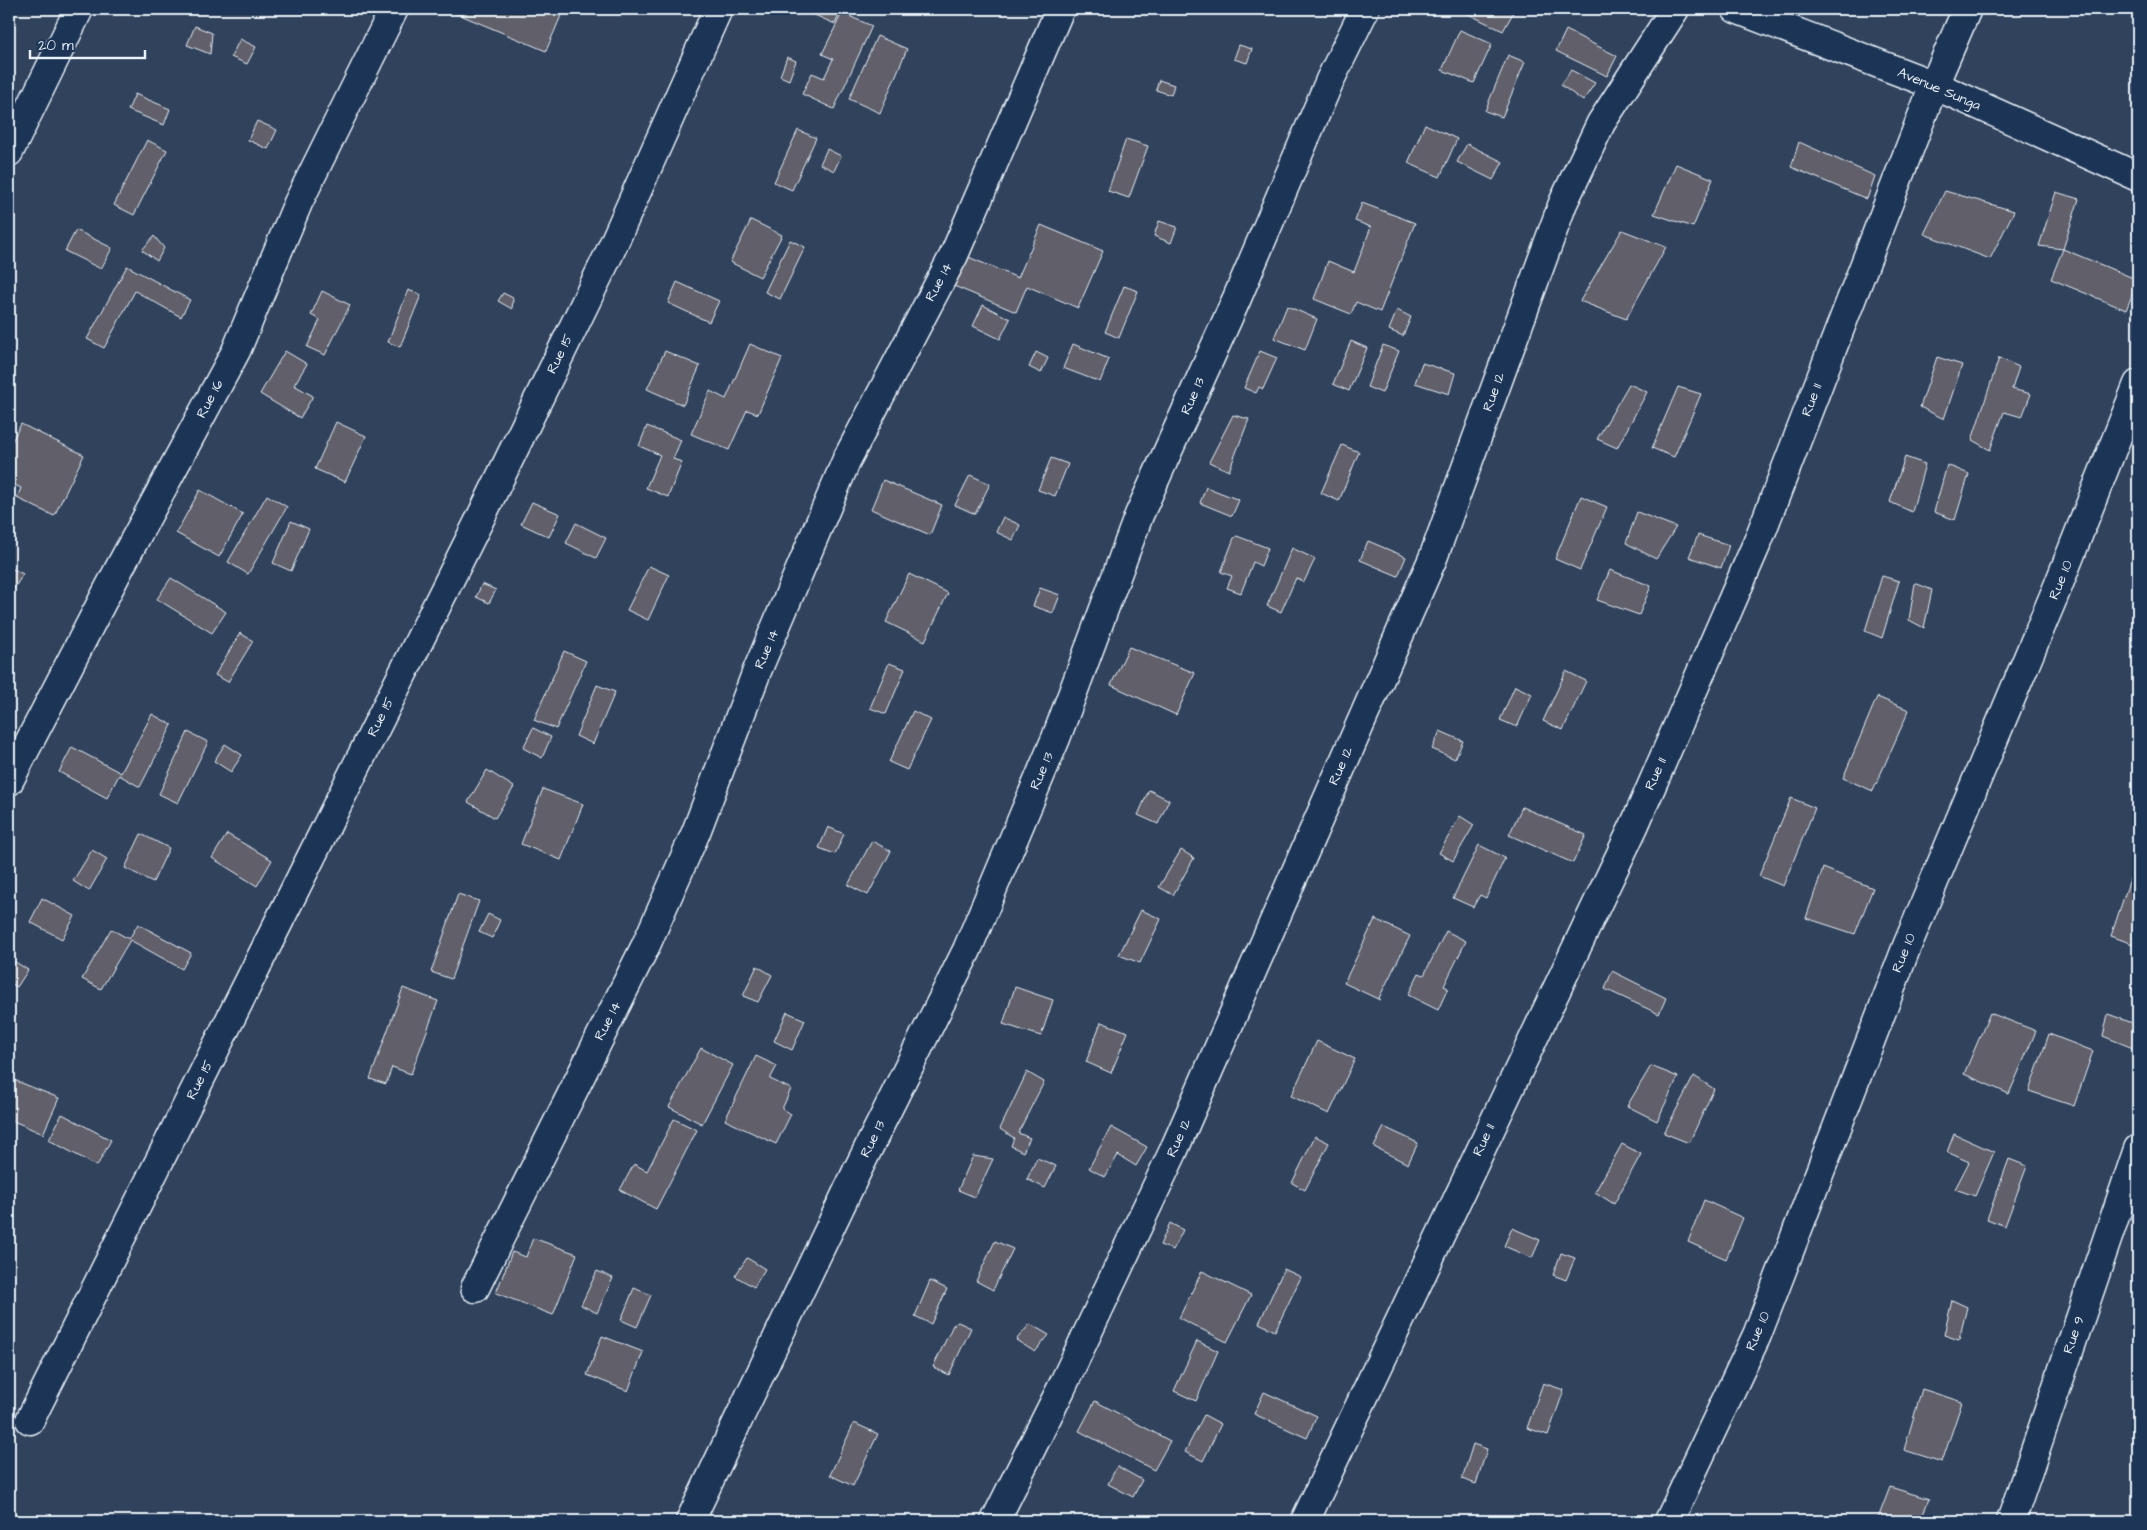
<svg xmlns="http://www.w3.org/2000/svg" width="2147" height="1530" font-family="'Architects Daughter',sans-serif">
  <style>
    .building { fill: #605f6b; stroke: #e8f1f8 }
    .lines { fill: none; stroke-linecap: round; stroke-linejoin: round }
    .street-casing { stroke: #e8f1f8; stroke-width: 31 }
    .street { stroke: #1d3557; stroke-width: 28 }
    .labels { text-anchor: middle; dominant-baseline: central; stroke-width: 4; stroke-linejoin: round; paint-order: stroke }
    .street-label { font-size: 14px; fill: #e8f1f8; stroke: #1d3557 }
  </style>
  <rect width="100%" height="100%" fill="#31425d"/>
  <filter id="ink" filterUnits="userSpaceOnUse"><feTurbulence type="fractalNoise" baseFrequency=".02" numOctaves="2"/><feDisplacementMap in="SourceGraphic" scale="10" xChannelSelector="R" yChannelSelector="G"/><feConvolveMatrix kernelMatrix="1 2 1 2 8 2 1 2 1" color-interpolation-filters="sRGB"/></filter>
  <g filter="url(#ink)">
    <g class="building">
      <polygon points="446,9 559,9 563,11 546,51"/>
      <polygon points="801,9 842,9 835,24"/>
      <polygon points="1458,9 1505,9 1513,13 1503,31"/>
      <polygon points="842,13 872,26 834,109 802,94 812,73 824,78 833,59 822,54"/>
      <polygon points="195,26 212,33 210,54 187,45"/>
      <polygon points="1460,30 1492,44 1474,83 1442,70"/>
      <polygon points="1566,30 1617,56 1607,76 1556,51"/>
      <polygon points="877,36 907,49 880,113 849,99"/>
      <polygon points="240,39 256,47 247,64 231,57"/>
      <polygon points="1239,45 1252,49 1247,63 1234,59"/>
      <polygon points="1508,55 1525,62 1502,117 1485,111"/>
      <polygon points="787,57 796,61 789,80 780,76"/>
      <polygon points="1571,70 1595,83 1583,101 1561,85"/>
      <polygon points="1159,80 1174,85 1171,95 1156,90"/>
      <polygon points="135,94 170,109 164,125 128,110"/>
      <polygon points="257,121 277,130 268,149 248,140"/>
      <polygon points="1425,124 1457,139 1440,177 1408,163"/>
      <polygon points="798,130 816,138 792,190 774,182"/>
      <polygon points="1126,139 1148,146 1129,198 1108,191"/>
      <polygon points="147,140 167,150 134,215 114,205"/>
      <polygon points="1799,142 1875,176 1867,199 1791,167"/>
      <polygon points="1467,144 1503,162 1493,180 1457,162"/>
      <polygon points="827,149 841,156 834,171 820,164"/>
      <polygon points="1676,164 1713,179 1693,227 1654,214"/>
      <polygon points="1945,191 2014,211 1990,259 1924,234"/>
      <polygon points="2056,192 2079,199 2063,249 2039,246"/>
      <polygon points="1362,203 1415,223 1380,312 1356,302 1351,314 1314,299 1328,261 1354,272 1371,227 1355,221"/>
      <polygon points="751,220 782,235 760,277 730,262"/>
      <polygon points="1159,221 1177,227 1171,243 1154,236"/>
      <polygon points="1041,225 1103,251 1078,308 1027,286 1016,312 954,286 966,256 1018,278"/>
      <polygon points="76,230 112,248 101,269 65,251"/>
      <polygon points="1622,230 1666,247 1626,319 1580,301"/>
      <polygon points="154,236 164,248 157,261 142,250"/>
      <polygon points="790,240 805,247 780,299 765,292"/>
      <polygon points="2063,249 2138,280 2126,310 2051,279"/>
      <polygon points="127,266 190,300 181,317 135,291 104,348 87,339"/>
      <polygon points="677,282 719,301 709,322 668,303"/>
      <polygon points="1124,286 1138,291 1119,338 1105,332"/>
      <polygon points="408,290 421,295 400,347 388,342"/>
      <polygon points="322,291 350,305 325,355 307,347 320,320 311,315"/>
      <polygon points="503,293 513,298 512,309 498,301"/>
      <polygon points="983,305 1010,319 1000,339 973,326"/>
      <polygon points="1287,306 1317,319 1305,350 1274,338"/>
      <polygon points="1397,310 1411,317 1403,336 1389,330"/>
      <polygon points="1351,341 1367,348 1349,391 1333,384"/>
      <polygon points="750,344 782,358 758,414 747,410 729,450 691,434 710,391 726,399"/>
      <polygon points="1073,344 1109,359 1100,382 1063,368"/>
      <polygon points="1383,345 1399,351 1382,393 1367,387"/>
      <polygon points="285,351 307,364 294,385 313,396 300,418 260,394"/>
      <polygon points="665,351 700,366 683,405 647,389"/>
      <polygon points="1260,351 1277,358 1263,389 1259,387 1256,393 1244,388"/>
      <polygon points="1036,352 1048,358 1041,373 1029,367"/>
      <polygon points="1937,357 1962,365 1944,419 1920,407"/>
      <polygon points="1999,358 2019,367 2012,389 2031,394 2022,417 2004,412 1990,450 1972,440"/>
      <polygon points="1422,363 1455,373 1449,394 1415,383"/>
      <polygon points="1629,384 1647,392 1617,448 1597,439"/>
      <polygon points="1678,387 1701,394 1674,457 1652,448"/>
      <polygon points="1233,415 1249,419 1229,471 1209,462"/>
      <polygon points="336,422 366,436 345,482 315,469"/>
      <polygon points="21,424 84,455 54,516 17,498 21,488 9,482 9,447"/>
      <polygon points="647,426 681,440 673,459 682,462 668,497 646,488 660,455 639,446"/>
      <polygon points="1342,445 1359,452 1339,501 1321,493"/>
      <polygon points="1905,457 1925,464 1912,512 1890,502"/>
      <polygon points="1051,458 1068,464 1055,496 1038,490"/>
      <polygon points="1947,465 1969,474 1955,520 1934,512"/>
      <polygon points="970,475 990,484 975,514 955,505"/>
      <polygon points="883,480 942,505 930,535 871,509"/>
      <polygon points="1206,487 1239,500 1232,516 1200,503"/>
      <polygon points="200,490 243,514 219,557 176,533"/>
      <polygon points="267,495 287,507 248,574 228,562"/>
      <polygon points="1581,496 1607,507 1580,570 1555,559"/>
      <polygon points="532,502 560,514 549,537 521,524"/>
      <polygon points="1637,512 1676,527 1656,559 1626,543"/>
      <polygon points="1003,517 1020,525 1013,540 996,532"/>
      <polygon points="291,521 309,529 291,571 273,563"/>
      <polygon points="576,523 606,538 596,558 566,543"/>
      <polygon points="1698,535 1729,545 1721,568 1689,557"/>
      <polygon points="1237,536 1268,548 1261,566 1253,562 1241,593 1227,588 1232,576 1221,572 1234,538"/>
      <polygon points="1368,541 1406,557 1398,576 1360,560"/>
      <polygon points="1292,548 1315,559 1304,582 1296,578 1281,612 1267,606"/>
      <polygon points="649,566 669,575 648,620 627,610"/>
      <polygon points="9,567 23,574 9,597"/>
      <polygon points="1610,570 1651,586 1639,615 1597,600"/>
      <polygon points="909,574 948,593 925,641 886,622"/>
      <polygon points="1882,576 1899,581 1882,638 1865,631"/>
      <polygon points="171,578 226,612 212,633 157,599"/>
      <polygon points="1915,583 1932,590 1924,628 1909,620"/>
      <polygon points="482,584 496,590 489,603 476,597"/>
      <polygon points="1040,588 1060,595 1053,613 1033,606"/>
      <polygon points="240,633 253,641 228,682 215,675"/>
      <polygon points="1129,647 1195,673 1176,715 1111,685"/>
      <polygon points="564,651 586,661 556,729 534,720"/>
      <polygon points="889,663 905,669 886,714 870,708"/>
      <polygon points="1566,671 1586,681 1563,730 1543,721"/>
      <polygon points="597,685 615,692 593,744 576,736"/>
      <polygon points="1515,686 1532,694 1517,727 1500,720"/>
      <polygon points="1877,697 1909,710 1873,791 1843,778"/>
      <polygon points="913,711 931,720 907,770 889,762"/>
      <polygon points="152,714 172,725 140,787 119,775 107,798 59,772 72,747 121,773"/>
      <polygon points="533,728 551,737 542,758 523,748"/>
      <polygon points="1440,731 1463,741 1455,759 1432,749"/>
      <polygon points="188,732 208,742 178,803 159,794"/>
      <polygon points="225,744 242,755 231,772 214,761"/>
      <polygon points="487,770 514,787 495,818 468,802"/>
      <polygon points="543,789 583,804 561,860 521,844"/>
      <polygon points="1149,790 1169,800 1158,824 1138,815"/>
      <polygon points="1791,798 1815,808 1783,886 1759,876"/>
      <polygon points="1522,807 1586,835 1573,863 1509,835"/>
      <polygon points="1460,816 1474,825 1453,861 1439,853"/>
      <polygon points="828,827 844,834 835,854 819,848"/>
      <polygon points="141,834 169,848 153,882 125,868"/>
      <polygon points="227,834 272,860 257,886 212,858"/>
      <polygon points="872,841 891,851 868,895 848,885"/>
      <polygon points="1479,845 1505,858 1486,898 1480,895 1473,907 1453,898"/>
      <polygon points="92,850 107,859 89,891 73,881"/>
      <polygon points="1181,850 1194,858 1173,895 1159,887"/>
      <polygon points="1823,868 1873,888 1855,934 1806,918"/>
      <polygon points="2133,870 2138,872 2138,946 2111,936"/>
      <polygon points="458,894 479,901 451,979 431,972"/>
      <polygon points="42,898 75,916 62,939 30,922"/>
      <polygon points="1141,910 1161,919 1140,963 1119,955"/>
      <polygon points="488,914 500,920 492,938 479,932"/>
      <polygon points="1375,919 1410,936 1379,998 1380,1000 1344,983"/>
      <polygon points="138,924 191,953 182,969 130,940 101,989 82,979 111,929 129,939"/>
      <polygon points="1446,931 1466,941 1444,986 1448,988 1438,1010 1408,995 1419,973 1424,975"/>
      <polygon points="9,958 28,970 17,987 9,982"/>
      <polygon points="757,966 772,975 758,1002 743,996"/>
      <polygon points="1612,971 1666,998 1659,1014 1605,989"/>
      <polygon points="1015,987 1053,1000 1041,1036 1003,1024"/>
      <polygon points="403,988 438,1001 411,1074 392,1067 386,1084 370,1079"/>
      <polygon points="787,1012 805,1020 792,1050 774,1041"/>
      <polygon points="1990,1013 2036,1031 2009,1094 1964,1074"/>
      <polygon points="2108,1014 2138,1025 2138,1050 2103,1036"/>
      <polygon points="1101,1022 1128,1032 1111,1073 1086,1062"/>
      <polygon points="2049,1034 2093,1051 2074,1106 2029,1091"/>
      <polygon points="1317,1041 1355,1059 1329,1114 1291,1096"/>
      <polygon points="701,1048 733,1065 702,1124 669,1107"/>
      <polygon points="756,1056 777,1066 770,1079 791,1089 782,1109 791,1114 776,1144 725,1120"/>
      <polygon points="1651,1066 1678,1077 1657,1121 1627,1106"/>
      <polygon points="1027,1072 1044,1082 1018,1133 1030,1138 1023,1152 1011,1146 1014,1138 1000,1129"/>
      <polygon points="1694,1076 1714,1089 1689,1143 1664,1133"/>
      <polygon points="9,1078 59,1098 43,1134 9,1119"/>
      <polygon points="62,1114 111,1140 97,1166 49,1140"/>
      <polygon points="674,1119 697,1130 656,1209 620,1190 634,1164 647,1171"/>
      <polygon points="1111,1127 1147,1147 1136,1166 1118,1155 1105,1177 1089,1168"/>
      <polygon points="1384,1127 1418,1143 1408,1164 1374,1147"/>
      <polygon points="1954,1134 1994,1152 1975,1196 1955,1189 1969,1162 1947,1152"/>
      <polygon points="1315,1136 1329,1143 1305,1190 1292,1183"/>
      <polygon points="1622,1144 1641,1154 1614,1204 1595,1192"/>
      <polygon points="973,1156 993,1159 975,1197 958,1190"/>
      <polygon points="1037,1158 1056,1166 1045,1188 1027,1179"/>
      <polygon points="2009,1159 2027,1166 2005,1226 1987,1219"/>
      <polygon points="1704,1200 1743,1218 1726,1259 1688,1242"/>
      <polygon points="1170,1223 1183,1230 1173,1250 1160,1245"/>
      <polygon points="1512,1228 1540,1240 1532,1258 1504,1246"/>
      <polygon points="533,1238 577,1254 553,1315 496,1293 512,1252 526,1257"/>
      <polygon points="995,1241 1013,1249 993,1290 976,1281"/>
      <polygon points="1561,1253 1575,1258 1566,1280 1553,1275"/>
      <polygon points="747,1258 765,1269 754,1287 735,1276"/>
      <polygon points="1284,1269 1301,1277 1275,1331 1259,1323"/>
      <polygon points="597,1271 613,1278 597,1313 581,1305"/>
      <polygon points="1202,1271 1251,1295 1227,1342 1179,1318"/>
      <polygon points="930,1281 947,1289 931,1324 915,1316"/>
      <polygon points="634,1288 651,1295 637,1327 621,1320"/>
      <polygon points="1952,1300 1967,1307 1959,1340 1944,1335"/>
      <polygon points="958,1322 971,1328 949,1375 933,1367 953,1325"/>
      <polygon points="1030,1324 1049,1335 1035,1352 1016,1340"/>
      <polygon points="602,1336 643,1352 628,1391 587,1375"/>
      <polygon points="1197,1341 1218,1351 1196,1401 1174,1391"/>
      <polygon points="1543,1383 1564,1390 1548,1435 1527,1428"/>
      <polygon points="1922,1389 1962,1402 1942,1462 1904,1450"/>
      <polygon points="1264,1392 1317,1416 1307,1438 1254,1414"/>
      <polygon points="1095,1401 1170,1441 1154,1470 1079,1431"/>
      <polygon points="1204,1415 1221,1424 1203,1461 1185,1452"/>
      <polygon points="854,1423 878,1434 853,1486 830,1475"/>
      <polygon points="1473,1444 1487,1449 1476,1484 1462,1479"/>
      <polygon points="1117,1466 1142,1480 1133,1497 1108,1484"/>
      <polygon points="1890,1487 1929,1499 1920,1521 1877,1521"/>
    </g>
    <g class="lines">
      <g class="street-casing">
        <g id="street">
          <polyline points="1736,9 1934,85 2138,177"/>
          <polyline points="9,152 79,9"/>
          <polyline points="9,781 120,567 236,351 298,203 394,9"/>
          <polyline points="475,1288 646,945 696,832 757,671 847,459 954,255 1060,9"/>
          <polyline points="30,1420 479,521 609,254 718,9"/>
          <polyline points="690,1521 858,1169 967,950 1056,738 1139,515 1237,298 1330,80 1365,9"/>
          <polyline points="995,1521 1061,1389 1173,1152 1433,558 1563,203 1601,123 1675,9"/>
          <polyline points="1305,1521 1635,824 1758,541 1934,85 1967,9"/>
          <polyline points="1669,1521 1757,1335 1907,946 2058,586 2138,384"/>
          <polyline points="2011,1521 2138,1149"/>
        </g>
      </g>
      <use href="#street" class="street"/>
    </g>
  </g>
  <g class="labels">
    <g class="street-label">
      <text transform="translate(1939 89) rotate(23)">Avenue Sunga</text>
      <text transform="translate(939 282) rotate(-62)">Rue 14</text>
      <text transform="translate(560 354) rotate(-64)">Rue 15</text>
      <text transform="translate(1494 392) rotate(-70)">Rue 12</text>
      <text transform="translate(1193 396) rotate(-66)">Rue 13</text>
      <text transform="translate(210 399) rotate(-62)">Rue 16</text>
      <text transform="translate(1812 400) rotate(-69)">Rue 11</text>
      <text transform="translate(2061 580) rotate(-68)">Rue 10</text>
      <text transform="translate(767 649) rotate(-67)">Rue 14</text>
      <text transform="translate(381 717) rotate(-63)">Rue 15</text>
      <text transform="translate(1341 766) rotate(-66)">Rue 12</text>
      <text transform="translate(1042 771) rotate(-67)">Rue 13</text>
      <text transform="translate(1656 774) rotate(-66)">Rue 11</text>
      <text transform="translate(1904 953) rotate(-68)">Rue 10</text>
      <text transform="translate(608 1021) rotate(-63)">Rue 14</text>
      <text transform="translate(200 1080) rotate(-63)">Rue 15</text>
      <text transform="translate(1179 1138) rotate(-66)">Rue 12</text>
      <text transform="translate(873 1139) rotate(-64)">Rue 13</text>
      <text transform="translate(1484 1140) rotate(-65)">Rue 11</text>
      <text transform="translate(1758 1331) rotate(-67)">Rue 10</text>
      <text transform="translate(2074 1335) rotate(-71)">Rue 9</text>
    </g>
  </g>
  <rect width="2147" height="1530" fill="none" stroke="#1d3557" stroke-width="30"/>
  <rect x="15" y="15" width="2117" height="1500" fill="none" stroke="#e8f1f8" stroke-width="2" filter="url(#ink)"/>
  <path d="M30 50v8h115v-8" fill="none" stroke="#e8f1f8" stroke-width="2.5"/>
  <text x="38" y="50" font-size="15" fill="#e8f1f8" stroke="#1d3557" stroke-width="4" paint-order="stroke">20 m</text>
</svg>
